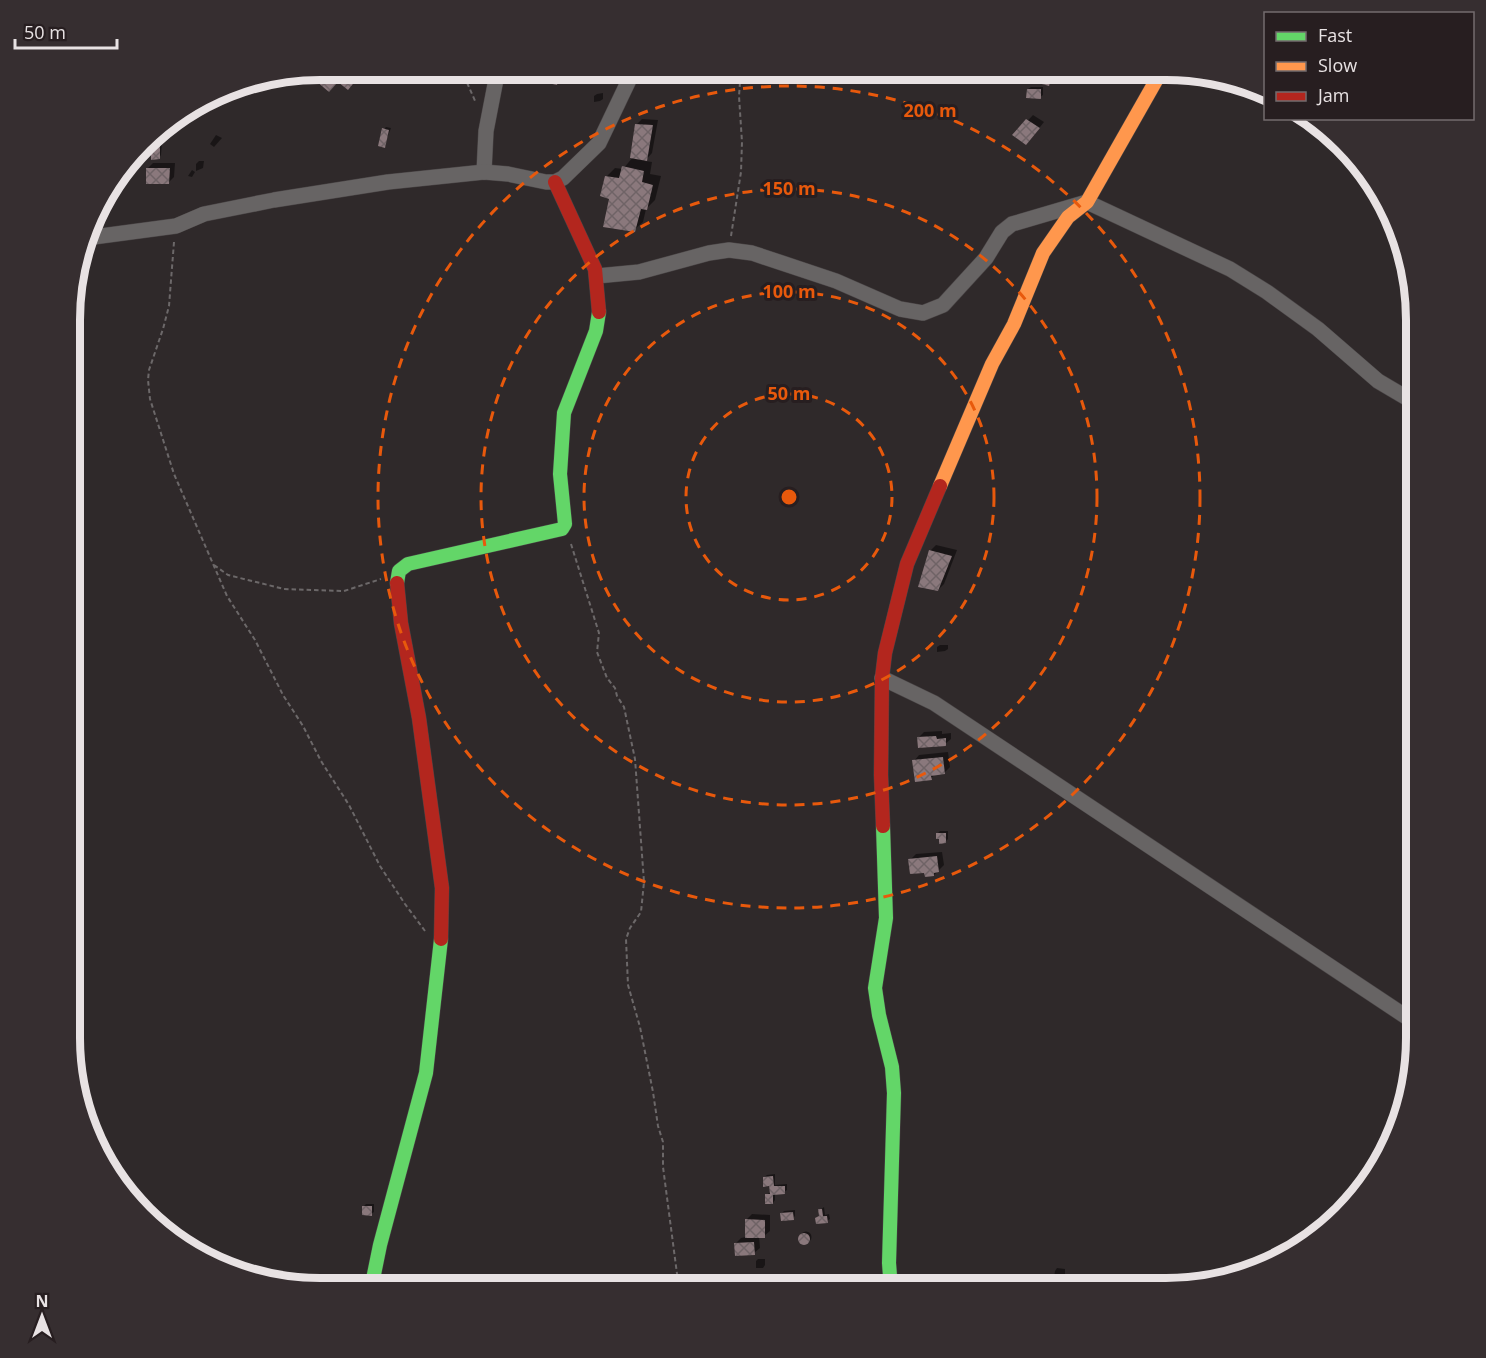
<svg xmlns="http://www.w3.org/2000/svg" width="1486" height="1358" font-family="'Open Sans',sans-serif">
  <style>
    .shadow { fill: #0007 }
    .building { fill: url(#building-cross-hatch) }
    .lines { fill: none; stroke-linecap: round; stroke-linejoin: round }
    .street-casing { stroke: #494445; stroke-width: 16 }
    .fast-casing { stroke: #494445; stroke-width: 15 }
    .slow-casing { stroke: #494445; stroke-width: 15 }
    .jam-casing { stroke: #494445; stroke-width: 15 }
    .path { stroke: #6c6869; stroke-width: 2; stroke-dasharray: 4.5 3; stroke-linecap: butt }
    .street { stroke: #676464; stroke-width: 15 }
    .fast { stroke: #63d668; stroke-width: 14 }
    .slow { stroke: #ff974d; stroke-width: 14 }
    .jam { stroke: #b3261e; stroke-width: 14 }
    .ring { fill: none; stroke: #e8590c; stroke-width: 3; stroke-dasharray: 10 8 }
    .rim { fill: none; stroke: #e8e2e3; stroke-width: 8 }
    .centre { fill: #e8590c; stroke: #271e20; stroke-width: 3 }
    .ring-label { font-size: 18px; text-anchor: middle; font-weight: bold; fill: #e8590c; stroke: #271e20; stroke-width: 6; stroke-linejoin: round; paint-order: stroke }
  </style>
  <defs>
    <pattern id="building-cross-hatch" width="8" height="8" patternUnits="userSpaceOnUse" patternTransform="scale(1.5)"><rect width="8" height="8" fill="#8a787c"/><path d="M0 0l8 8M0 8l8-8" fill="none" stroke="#6f6366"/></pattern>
  </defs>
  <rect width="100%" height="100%" fill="#2f292a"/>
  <g class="shadow">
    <polygon points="317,69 364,69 354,82 312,76"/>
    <polygon points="542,69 565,69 563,78 557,84"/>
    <polygon points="1038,69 1057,69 1054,79 1048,85"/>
    <polygon points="249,81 244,87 236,84 239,82"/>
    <polygon points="1031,87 1043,87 1043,95 1040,97 1028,89"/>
    <polygon points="603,93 603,99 600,101 594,102 594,96 597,94"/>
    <polygon points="1033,115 1044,122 1032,137 1014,135"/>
    <polygon points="642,119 658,120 652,153 645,161 652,162 650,174 661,176 655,200 646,209 643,222 634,230 610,198 606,177 615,168 623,169 633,157 637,124"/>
    <polygon points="386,127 391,128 384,146 384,129"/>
    <polygon points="216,135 222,138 214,147 210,144"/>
    <polygon points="155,142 162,142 161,155 159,158 153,145"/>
    <polygon points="199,161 204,161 203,168 196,171 196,164"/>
    <polygon points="153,163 175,163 174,177 168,183 148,168"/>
    <polygon points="192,170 195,172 192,177 188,176"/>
    <polygon points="936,545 957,550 944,584 938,590 920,586 931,550"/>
    <polygon points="940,645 948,645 948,649 945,651 937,652 937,647"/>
    <polygon points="942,731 942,734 951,733 951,739 945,744 918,738 924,732"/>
    <polygon points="948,752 950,767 944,773 936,774 931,778 914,761 919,755"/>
    <polygon points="940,831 948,831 948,839 945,842 937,834"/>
    <polygon points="942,852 944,865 934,875 910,860 916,854"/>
    <polygon points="775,1174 775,1185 787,1184 787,1190 784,1192 775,1193 775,1200 773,1203 766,1195 771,1192 771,1185 764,1177 767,1175"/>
    <polygon points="366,1204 374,1204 374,1212 371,1214 364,1206"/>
    <polygon points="824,1207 825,1215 829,1214 830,1219 827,1221 820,1215 820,1210"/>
    <polygon points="795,1210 795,1216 793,1218 782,1213 784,1211"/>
    <polygon points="752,1214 770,1215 770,1231 764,1236 759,1236 760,1248 754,1253 736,1243 741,1238 746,1237 746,1220"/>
    <circle cx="806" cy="1237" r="5.5"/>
    <polygon points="758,1259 765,1259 765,1265 763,1268 756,1268 756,1261"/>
    <polygon points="1057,1268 1065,1269 1065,1275 1062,1277 1054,1277 1055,1271"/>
  </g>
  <g class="building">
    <polygon points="319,69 338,69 337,71 339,73 343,69 354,69 361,74 348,90 338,82 329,92 310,76 315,70"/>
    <polygon points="540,69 561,69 557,85 538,81"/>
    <polygon points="1037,69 1053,72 1049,86 1031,81"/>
    <polygon points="1065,70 1065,69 1101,70 1099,74 1092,72 1090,75 1079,71 1077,74"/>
    <polygon points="1027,89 1041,89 1041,99 1026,98"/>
    <polygon points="1026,119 1040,128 1026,145 1012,135"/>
    <polygon points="635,124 653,125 647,161 630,158"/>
    <polygon points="382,128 389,130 385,148 378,146"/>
    <polygon points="151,144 160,144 160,159 151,160"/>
    <polygon points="622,166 644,171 642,182 653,185 647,210 641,209 635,232 603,227 609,199 600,196 605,176 619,178"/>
    <polygon points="146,168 170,168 169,184 146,184"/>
    <polygon points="929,550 952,556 938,591 918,587"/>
    <polygon points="936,736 937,739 946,738 946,746 918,748 917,737"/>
    <polygon points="943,757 945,774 931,776 932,780 915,782 912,760"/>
    <polygon points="936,833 946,833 946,843 939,844 939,839 936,839"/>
    <polygon points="937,856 939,872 934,873 934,876 925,877 924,873 910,874 908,859"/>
    <polygon points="773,1176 774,1186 785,1186 785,1194 773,1195 773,1204 765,1204 765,1194 770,1194 769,1186 763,1187 763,1177"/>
    <polygon points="362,1206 372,1206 372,1216 362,1215"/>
    <polygon points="818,1209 822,1209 823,1216 827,1216 828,1223 816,1224 815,1218 819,1216"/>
    <polygon points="793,1212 794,1220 781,1221 780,1213"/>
    <polygon points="745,1219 765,1220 765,1238 745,1238"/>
    <circle cx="804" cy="1239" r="6"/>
    <polygon points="754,1242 755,1255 735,1256 734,1243"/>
  </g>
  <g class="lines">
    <g class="street-casing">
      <g id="street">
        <polyline points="484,172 486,131 498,69"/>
        <polyline points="86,238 176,226 204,214 274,200 388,182 484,172 508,174 546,182 555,182 563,178 599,143 630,78 633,69"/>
        <polyline points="597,276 639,272 709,253 729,250 752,253 836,281 900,309 923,313 943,305 986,258 1002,232 1012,224 1087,202 1230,269 1267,292 1318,329 1378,381 1417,404"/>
        <polyline points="882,678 934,703 1417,1024"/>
      </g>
    </g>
    <g class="fast-casing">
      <g id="fast">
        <polyline points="397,583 399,571 408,564 562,529 565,524 560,474 564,413 596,331 599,312"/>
        <polyline points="883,826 886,918 875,988 879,1015 892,1067 894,1093 889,1263 891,1289"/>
        <polyline points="371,1289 380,1245 426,1073 441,939"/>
      </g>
    </g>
    <g class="slow-casing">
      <polyline id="slow" points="940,486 992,364 1014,324 1043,253 1068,217 1087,202 1162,70"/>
    </g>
    <g class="jam-casing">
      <g id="jam">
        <polyline points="555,182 595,269 599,312"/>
        <polyline points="397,583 401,623 419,718 442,888 441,939"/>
        <polyline points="883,826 881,775 882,678 885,653 907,564 940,486"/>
      </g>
    </g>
    <g class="path">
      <polyline points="461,69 476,103"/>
      <polyline points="731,236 741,172 742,142 739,96 741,69"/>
      <polyline points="174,242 169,306 163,329 149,370 148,380 150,399 174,474 227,596 255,640 283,695 303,726 321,761 349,805 380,866 405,904 425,931"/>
      <polyline points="571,544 599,633 597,652 607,678 615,688 617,696 624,707 635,759 644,882 641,912 630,928 626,939 628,985 640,1027 653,1092 658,1126 663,1142 663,1167 679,1289"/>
      <polyline points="214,565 228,575 284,589 344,591 381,579"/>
    </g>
    <use href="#street" class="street"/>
    <use href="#fast" class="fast"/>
    <use href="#slow" class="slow"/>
    <use href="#jam" class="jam"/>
  </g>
  <g class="ring">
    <circle cx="789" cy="497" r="103"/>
    <circle cx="789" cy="497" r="205"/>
    <circle cx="789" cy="497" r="308"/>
    <circle cx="789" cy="497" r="411"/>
  </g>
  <path d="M0 0H1486V1358H0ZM320 80H1166A240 240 0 0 1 1406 320V1038A240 240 0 0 1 1166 1278H320A240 240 0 0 1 80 1038V320A240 240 0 0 1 320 80Z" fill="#362e30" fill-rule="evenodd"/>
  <path class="rim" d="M320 80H1166A240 240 0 0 1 1406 320V1038A240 240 0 0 1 1166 1278H320A240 240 0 0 1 80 1038V320A240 240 0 0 1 320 80Z"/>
  <circle cx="789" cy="497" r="9" class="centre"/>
  <g class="ring-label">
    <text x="930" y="117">200 m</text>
    <text x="789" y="195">150 m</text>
    <text x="789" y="298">100 m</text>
    <text x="789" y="400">50 m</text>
  </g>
  <rect x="1264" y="12" width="210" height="108" fill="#271e20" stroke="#746c6e" stroke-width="1.5"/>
  <rect x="1276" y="32" width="30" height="9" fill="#63d668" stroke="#746c6e" stroke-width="1.5"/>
  <text x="1318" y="42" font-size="18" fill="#e8e2e3">Fast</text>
  <rect x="1276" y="62" width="30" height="9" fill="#ff974d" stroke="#746c6e" stroke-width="1.5"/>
  <text x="1318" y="72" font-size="18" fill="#e8e2e3">Slow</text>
  <rect x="1276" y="92" width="30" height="9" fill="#b3261e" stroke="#746c6e" stroke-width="1.5"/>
  <text x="1318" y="102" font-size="18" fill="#e8e2e3">Jam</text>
  <g transform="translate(42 1316)" stroke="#271e20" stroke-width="4.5" paint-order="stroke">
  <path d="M0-4.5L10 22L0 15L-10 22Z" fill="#e8e2e3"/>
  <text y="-9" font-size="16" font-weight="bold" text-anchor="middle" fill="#e8e2e3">N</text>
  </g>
  <path d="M15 39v9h102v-9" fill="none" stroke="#e8e2e3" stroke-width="3"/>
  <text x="24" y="39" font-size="18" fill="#e8e2e3" stroke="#271e20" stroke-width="4.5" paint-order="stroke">50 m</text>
</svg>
